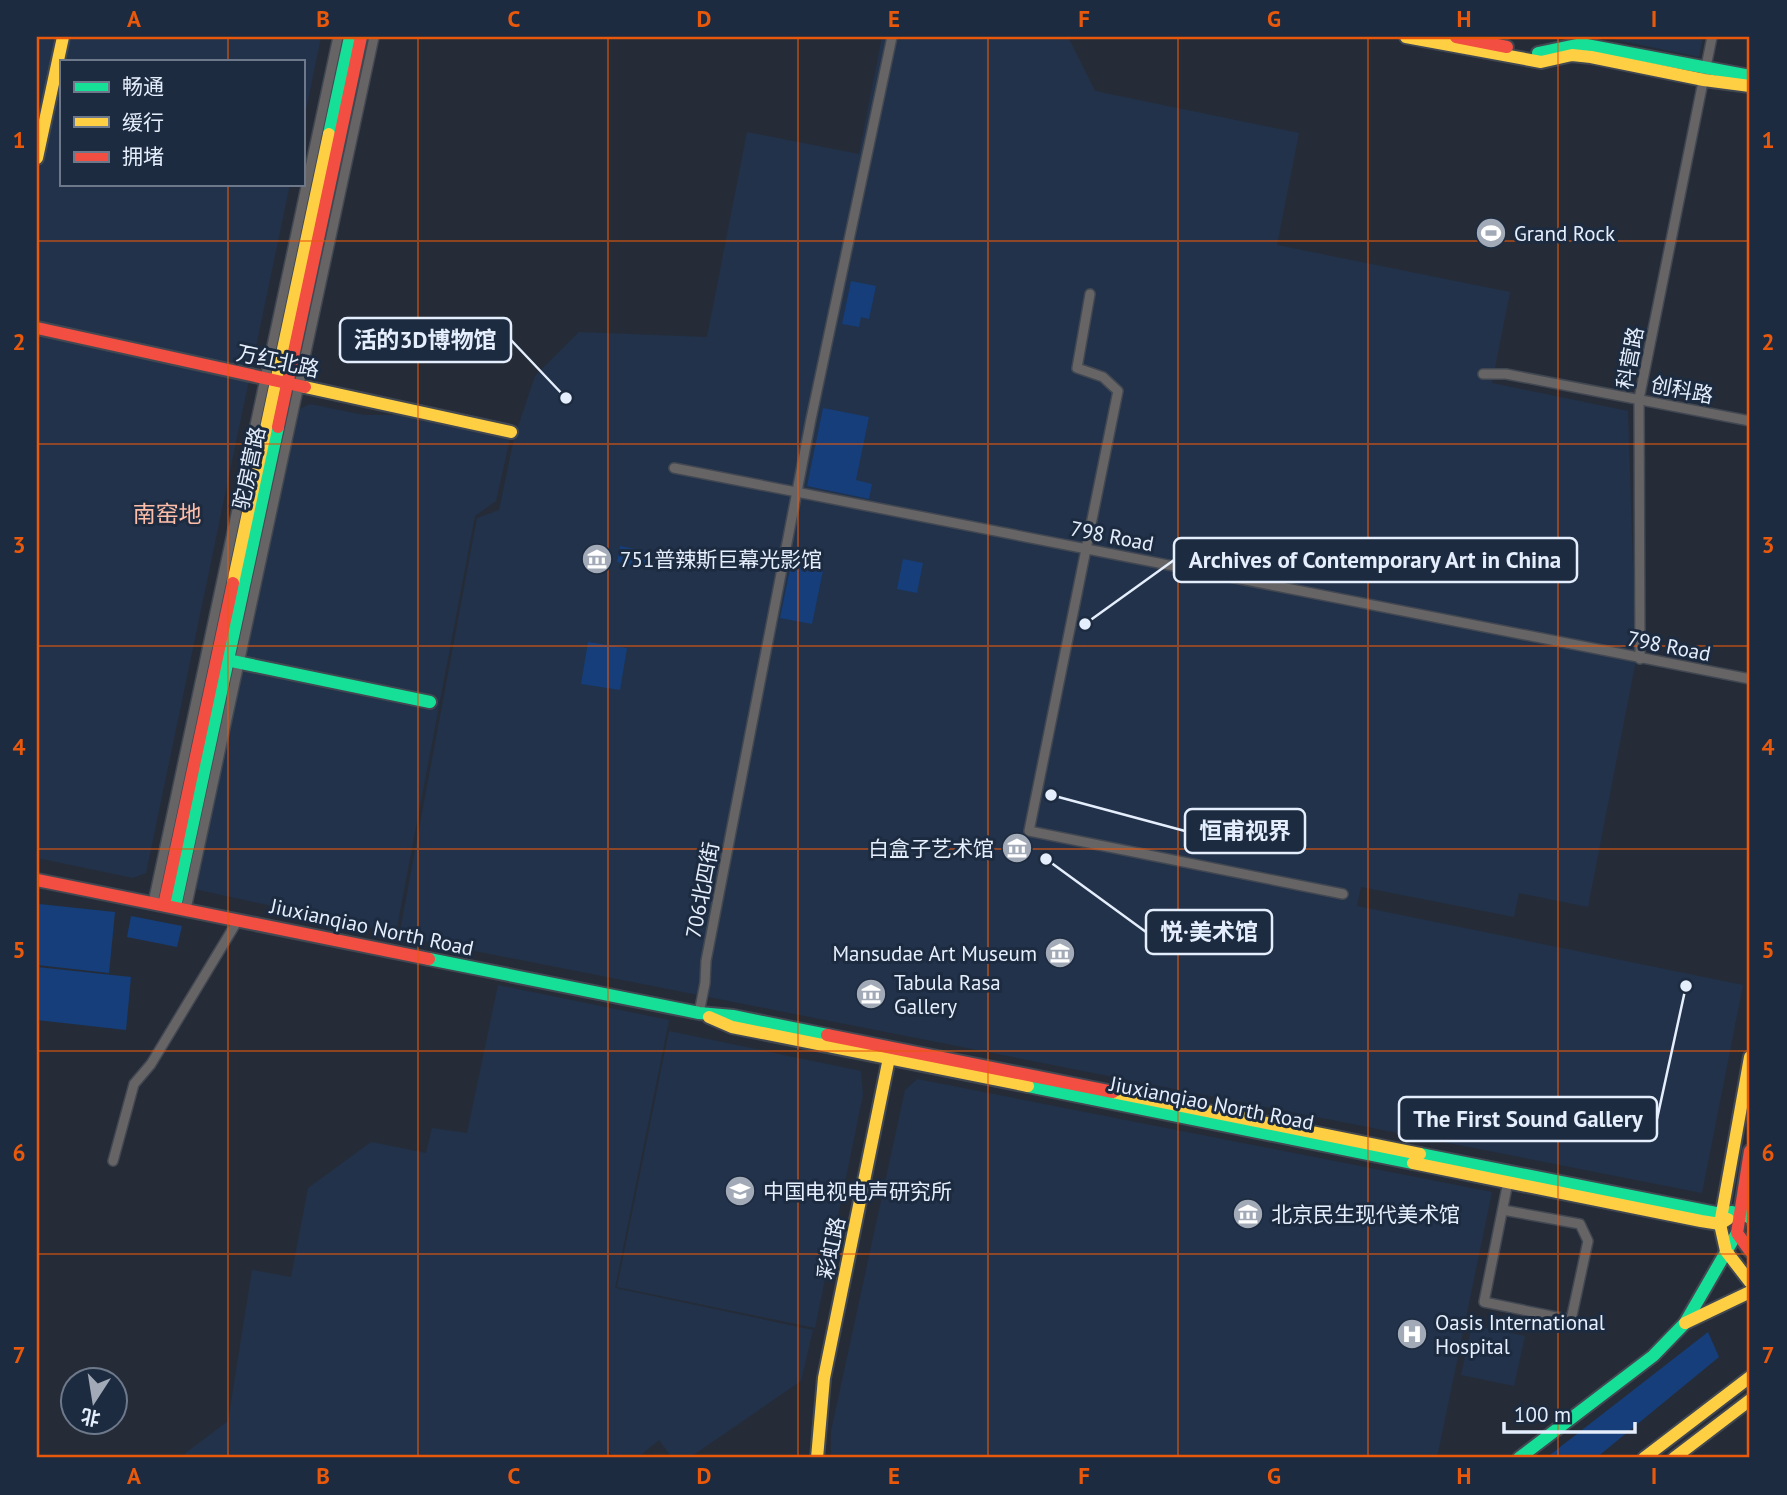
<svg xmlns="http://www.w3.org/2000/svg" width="1787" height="1495" font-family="'PT Sans','Noto Sans SC',sans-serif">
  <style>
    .built { fill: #22324a }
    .green { fill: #153e7a }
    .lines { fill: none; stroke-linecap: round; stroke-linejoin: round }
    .street-casing { stroke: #424852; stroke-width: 12 }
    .fast-casing { stroke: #424852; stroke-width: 16 }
    .slow-casing { stroke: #424852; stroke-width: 16 }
    .jam-casing { stroke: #424852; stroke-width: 16 }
    .street { stroke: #676465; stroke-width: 9 }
    .fast { stroke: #16e098; stroke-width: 12 }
    .slow { stroke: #ffcf43; stroke-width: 12 }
    .jam { stroke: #f24e42; stroke-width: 12 }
    .grid { fill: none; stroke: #e8590c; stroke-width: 2; stroke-opacity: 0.55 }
    .labels { text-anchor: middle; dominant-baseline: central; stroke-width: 6; stroke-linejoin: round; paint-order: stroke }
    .poi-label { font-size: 21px; fill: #e5eefc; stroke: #1d2b40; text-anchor: start }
    .street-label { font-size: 21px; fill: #e5eefc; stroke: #1d2b40 }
    .neighbourhood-label { font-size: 23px; fill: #febea9; stroke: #1d2b40 }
    .leader { fill: none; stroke: #e5eefc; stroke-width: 2.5 }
    .callout-dot { fill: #e5eefc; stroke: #1d2b40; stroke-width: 2.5 }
    .callout { fill: #1d2b40; stroke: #e5eefc; stroke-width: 2.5 }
    .callout-label { font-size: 23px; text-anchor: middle; font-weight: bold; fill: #e5eefc }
    .neatline { fill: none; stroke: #e8590c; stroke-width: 2.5 }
    .grid-label { font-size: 23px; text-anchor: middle; font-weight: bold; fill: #e8590c }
  </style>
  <rect width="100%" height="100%" fill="#252c38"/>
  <g class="built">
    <polygon points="37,37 321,37 303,125 303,61 61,61 61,184 290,184 146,873 133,878 37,858"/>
    <polygon points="882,37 1068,37 1095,91 1299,133 1277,245 1510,292 1492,383 1628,411 1636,660 1588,907 1519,893 1514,917 1361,887 1357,906 1743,985 1702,1193 399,936 477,518 499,510 514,438 535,376 579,332 707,337 747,132 859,154"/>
    <polygon points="1602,37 1703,37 1699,57"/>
    <polygon points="310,404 364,415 397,415 510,439 496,501 475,516 396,933 194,889 294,412"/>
    <polygon points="498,985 669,1020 615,1288 813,1330 801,1381 689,1458 672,1458 659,1440 637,1458 614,1458 609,1452 600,1458 179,1458 228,1421 252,1270 291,1277 308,1188 371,1142 426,1153 432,1128 467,1133"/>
    <polygon points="669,1031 861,1071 863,1095 815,1328 617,1287"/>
    <polygon points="917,1079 1492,1192 1437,1458 831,1458 831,1431 905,1090"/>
    <polygon points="1472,1325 1525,1336 1514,1386 1461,1375"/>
  </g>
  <g class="green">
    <polygon points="851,281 876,286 869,319 861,317 859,327 842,324"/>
    <polygon points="823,408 869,417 856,480 872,484 869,499 807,486"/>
    <polygon points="620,546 653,553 650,569 617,562"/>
    <polygon points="792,559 824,566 812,624 780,618"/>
    <polygon points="903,559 923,563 917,593 897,589"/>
    <polygon points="588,642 627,648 620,690 581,684"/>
    <polygon points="39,904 115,912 109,973 37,965"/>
    <polygon points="131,916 182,926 177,947 127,937"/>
    <polygon points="37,967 131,977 126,1030 37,1020"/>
    <polygon points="1708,1332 1719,1357 1596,1458 1546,1458"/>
  </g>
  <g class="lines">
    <g class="street-casing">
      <g id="street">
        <polyline points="1090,294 1077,368 1103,377 1118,391 1029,831 1343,894"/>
        <polyline points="1483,374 1506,374 1750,421"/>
        <polyline points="674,468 1750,679"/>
        <polyline points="1640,659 1639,399 1712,37"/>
        <polyline points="153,903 338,37"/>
        <polyline points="186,909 374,37"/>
        <polyline points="699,1013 705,983 706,961 811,419 892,37"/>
        <polyline points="113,1161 134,1084 151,1064 238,920"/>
        <polyline points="1503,1210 1580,1224 1588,1241 1571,1320 1484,1302 1508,1182"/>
      </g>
    </g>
    <g class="fast-casing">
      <g id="fast">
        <polyline points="1538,53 1581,44 1750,76"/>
        <polyline points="329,134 350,37"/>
        <polyline points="227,660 430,702"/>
        <polyline points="175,907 278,427"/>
        <polyline points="429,959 699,1013 733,1016 827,1035"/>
        <polyline points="1028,1086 1413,1163"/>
        <polyline points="1420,1154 1721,1214 1732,1212"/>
        <polyline points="1739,1211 1750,1218"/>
        <polyline points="1519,1458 1653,1356 1685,1323 1737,1233"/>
      </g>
    </g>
    <g class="slow-casing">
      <g id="slow">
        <polyline points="1406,37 1541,62 1572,55 1591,57 1704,80 1750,86"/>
        <polyline points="37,158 63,37"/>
        <polyline points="305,387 511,432"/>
        <polyline points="233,583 329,134"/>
        <polyline points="709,1017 732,1027 1028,1086"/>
        <polyline points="1750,1057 1720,1224 1726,1251 1750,1282"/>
        <polyline points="1113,1092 1420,1154"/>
        <polyline points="1413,1163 1701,1221 1720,1224 1728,1219"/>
        <polyline points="1685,1323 1750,1292"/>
        <polyline points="817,1458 824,1378 890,1053"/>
        <polyline points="1644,1458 1750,1377"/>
        <polyline points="1674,1458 1750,1400"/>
      </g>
    </g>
    <g class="jam-casing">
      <g id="jam">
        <polyline points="1456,37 1507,47"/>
        <polyline points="37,328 305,387"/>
        <polyline points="278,427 361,37"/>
        <polyline points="37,880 429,959"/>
        <polyline points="164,905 233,583"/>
        <polyline points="827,1035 1113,1092"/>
        <polyline points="1750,1151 1737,1233 1750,1251"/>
      </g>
    </g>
    <use href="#street" class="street"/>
    <use href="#fast" class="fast"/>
    <use href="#slow" class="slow"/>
    <use href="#jam" class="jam"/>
  </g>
  <path class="grid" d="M228,37V61M418,37V1458M608,37V1458M798,37V1458M988,37V1458M1178,37V1458M1368,37V1458M1558,37V1458M228,184V1458M37,241H1750M37,444H1750M37,646H1750M37,849H1750M37,1051H1750M37,1254H1750"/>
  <defs>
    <g id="stadium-disc" transform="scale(1.575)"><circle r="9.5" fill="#a2aab7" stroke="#1d2b40"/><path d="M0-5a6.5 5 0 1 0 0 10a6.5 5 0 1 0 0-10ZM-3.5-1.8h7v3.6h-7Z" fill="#fff"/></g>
    <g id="museum-disc" transform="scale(1.575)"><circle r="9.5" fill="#a2aab7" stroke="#1d2b40"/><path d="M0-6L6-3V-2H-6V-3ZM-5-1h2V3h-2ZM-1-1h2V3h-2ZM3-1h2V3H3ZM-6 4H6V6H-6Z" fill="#fff"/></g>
    <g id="university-disc" transform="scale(1.575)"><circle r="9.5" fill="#a2aab7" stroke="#1d2b40"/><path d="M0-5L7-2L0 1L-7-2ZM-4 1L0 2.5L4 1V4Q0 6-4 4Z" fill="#fff"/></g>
    <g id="hospital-disc" transform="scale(1.575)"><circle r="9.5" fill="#a2aab7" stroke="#1d2b40"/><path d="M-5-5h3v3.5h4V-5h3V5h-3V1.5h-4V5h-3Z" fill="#fff"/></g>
  </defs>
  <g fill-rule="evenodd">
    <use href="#stadium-disc" x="1491" y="233"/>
    <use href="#museum-disc" x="597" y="559"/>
    <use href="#museum-disc" x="1017" y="848"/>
    <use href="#museum-disc" x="1060" y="953"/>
    <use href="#museum-disc" x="871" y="994"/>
    <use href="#university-disc" x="740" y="1191"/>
    <use href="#museum-disc" x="1248" y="1214"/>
    <use href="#hospital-disc" x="1412" y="1334"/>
  </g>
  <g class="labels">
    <g class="poi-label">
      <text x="1514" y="233">Grand Rock</text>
      <text x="620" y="559">751普辣斯巨幕光影馆</text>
      <text x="994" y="848" text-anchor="end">白盒子艺术馆</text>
      <text x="1037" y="953" text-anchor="end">Mansudae Art Museum</text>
      <text x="894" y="982">Tabula Rasa<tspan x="894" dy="24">Gallery</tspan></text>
      <text x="763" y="1191">中国电视电声研究所</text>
      <text x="1271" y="1214">北京民生现代美术馆</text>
      <text x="1435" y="1322">Oasis International<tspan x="1435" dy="24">Hospital</tspan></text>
    </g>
    <g class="street-label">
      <text transform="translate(1630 358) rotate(-79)">科营路</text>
      <text transform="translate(278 361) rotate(12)">万红北路</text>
      <text transform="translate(1682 390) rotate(11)">创科路</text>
      <text transform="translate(249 468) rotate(-78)">驼房营路</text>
      <text transform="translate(1112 536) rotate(11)">798 Road</text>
      <text transform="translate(1669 646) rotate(11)">798 Road</text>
      <text transform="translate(702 890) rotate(-79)">706北四街</text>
      <text transform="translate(372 927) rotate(12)">Jiuxianqiao North Road</text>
      <text transform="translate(1212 1103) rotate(11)">Jiuxianqiao North Road</text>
      <text transform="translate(831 1248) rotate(-78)">彩虹路</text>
    </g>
    <g class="neighbourhood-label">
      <text x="167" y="513">南窑地</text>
    </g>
  </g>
  <path class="leader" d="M566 398L511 340M1085 624L1174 560M1051 795L1185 831M1046 859L1146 932M1686 986L1657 1119"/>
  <g class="callout-dot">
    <circle cx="566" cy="398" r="7"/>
    <circle cx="1085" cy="624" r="7"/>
    <circle cx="1051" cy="795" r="7"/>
    <circle cx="1046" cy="859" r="7"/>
    <circle cx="1686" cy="986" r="7"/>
  </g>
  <g class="callout">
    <rect x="340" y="318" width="171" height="44" rx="7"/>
    <rect x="1174" y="538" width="403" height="44" rx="7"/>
    <rect x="1185" y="809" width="120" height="44" rx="7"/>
    <rect x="1146" y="910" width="126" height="44" rx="7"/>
    <rect x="1399" y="1097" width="258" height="44" rx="7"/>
  </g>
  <g class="callout-label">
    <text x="425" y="348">活的3D博物馆</text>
    <text x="1375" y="568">Archives of Contemporary Art in China</text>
    <text x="1245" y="839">恒甫视界</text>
    <text x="1209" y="940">悦·美术馆</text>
    <text x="1528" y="1127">The First Sound Gallery</text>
  </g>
  <rect width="1787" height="1495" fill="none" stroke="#1d2b40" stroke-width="77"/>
  <rect x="60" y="60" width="245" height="126" fill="#1d2b40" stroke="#6d798b" stroke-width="2"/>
  <rect x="74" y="82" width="35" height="10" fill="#16e098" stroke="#6d798b" stroke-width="2"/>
  <text x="122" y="94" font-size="21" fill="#e5eefc">畅通</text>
  <rect x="74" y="117" width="35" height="10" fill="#ffcf43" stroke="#6d798b" stroke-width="2"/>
  <text x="122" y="130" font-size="21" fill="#e5eefc">缓行</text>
  <rect x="74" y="152" width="35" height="10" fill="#f24e42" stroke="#6d798b" stroke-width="2"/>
  <text x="122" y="164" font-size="21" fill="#e5eefc">拥堵</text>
  <g transform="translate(94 1401) rotate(192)"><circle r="33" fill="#1d2b40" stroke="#6d798b" stroke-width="2"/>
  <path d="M0-5L12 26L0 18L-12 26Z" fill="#a2aab7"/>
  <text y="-10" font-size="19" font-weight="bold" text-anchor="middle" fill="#e5eefc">北</text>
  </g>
  <path d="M1504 1422v10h131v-10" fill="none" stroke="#e5eefc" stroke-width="3.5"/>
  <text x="1514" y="1422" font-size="21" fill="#e5eefc" stroke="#1d2b40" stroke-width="5" paint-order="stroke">100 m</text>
  <rect x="38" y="38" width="1710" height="1418" class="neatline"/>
  <g class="grid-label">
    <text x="134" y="27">A</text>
    <text x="323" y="27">B</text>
    <text x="514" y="27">C</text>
    <text x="704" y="27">D</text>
    <text x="894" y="27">E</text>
    <text x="1084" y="27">F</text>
    <text x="1274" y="27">G</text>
    <text x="1464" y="27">H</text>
    <text x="1654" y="27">I</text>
    <text x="19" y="148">1</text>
    <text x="1768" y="148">1</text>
    <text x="19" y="350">2</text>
    <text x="1768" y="350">2</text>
    <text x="19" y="553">3</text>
    <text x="1768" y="553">3</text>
    <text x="19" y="755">4</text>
    <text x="1768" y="755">4</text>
    <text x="19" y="958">5</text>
    <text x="1768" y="958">5</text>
    <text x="19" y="1161">6</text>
    <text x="1768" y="1161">6</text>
    <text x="19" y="1363">7</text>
    <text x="1768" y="1363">7</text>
    <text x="134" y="1484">A</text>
    <text x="323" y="1484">B</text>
    <text x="514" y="1484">C</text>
    <text x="704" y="1484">D</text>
    <text x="894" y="1484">E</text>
    <text x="1084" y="1484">F</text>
    <text x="1274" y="1484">G</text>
    <text x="1464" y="1484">H</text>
    <text x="1654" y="1484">I</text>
  </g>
</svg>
